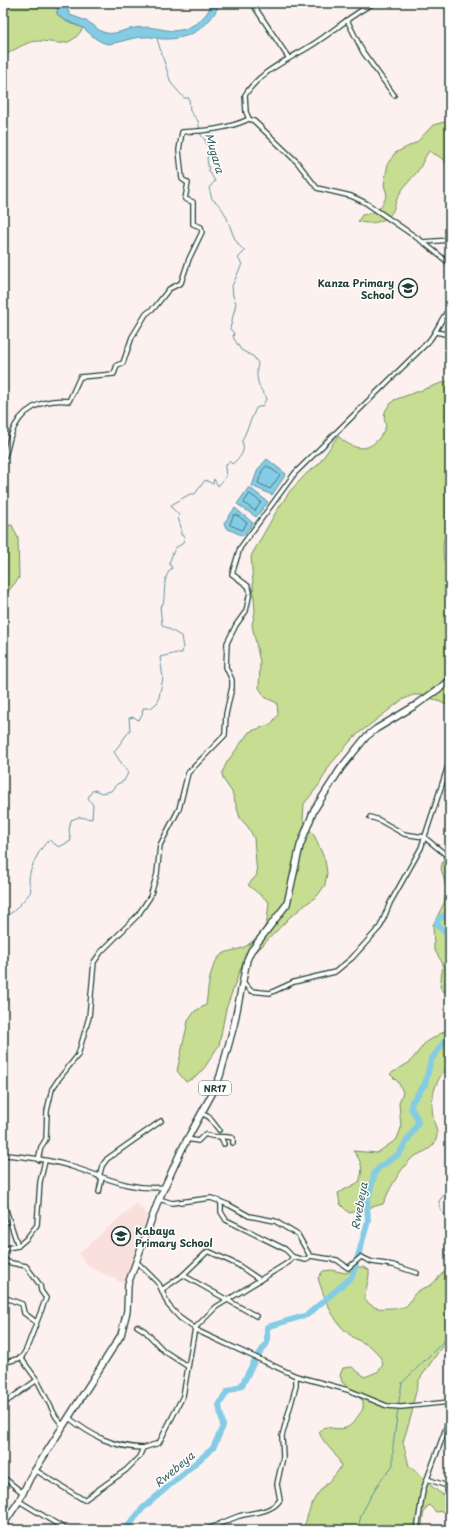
<svg xmlns="http://www.w3.org/2000/svg" width="453" height="1533" font-family="'Playpen Sans',sans-serif">
  <style>
    .built { fill: #fae0dd }
    .green { fill: #c6dd92; stroke: #728d63 }
    .water { fill: #84cce5; stroke: #5c939e }
    .lines { fill: none; stroke-linecap: round; stroke-linejoin: round }
    .shore { stroke: #47767b; stroke-width: 1 }
    .stream { stroke: #5c939e; stroke-width: 1 }
    .river { stroke: #84cce5; stroke-width: 6 }
    .minor-casing { stroke: #1f3d34; stroke-width: 6 }
    .primary-casing { stroke: #1f3d34; stroke-width: 8 }
    .minor { stroke: #fff; stroke-width: 3.5 }
    .primary { stroke: #fff; stroke-width: 5.5 }
    .labels { text-anchor: middle; dominant-baseline: central; stroke-width: 3; stroke-linejoin: round; paint-order: stroke }
    .shield { fill: #fff; stroke: #627771; stroke-width: 1 }
    .shield-label { font-size: 9px; font-weight: bold; fill: #1f3d34 }
    .poi-label { font-size: 10px; font-weight: bold; fill: #1f3d34; stroke: #fff; text-anchor: end }
    .water-label { font-size: 11px; font-style: italic; fill: #386160; stroke: #fff }
  </style>
  <rect width="100%" height="100%" fill="#fdf1f0"/>
  <filter id="ink" filterUnits="userSpaceOnUse"><feTurbulence type="fractalNoise" baseFrequency=".025" numOctaves="2"/><feDisplacementMap in="SourceGraphic" scale="8" xChannelSelector="R" yChannelSelector="G"/><feConvolveMatrix kernelMatrix="1 2 1 2 8 2 1 2 1" color-interpolation-filters="sRGB"/></filter>
  <g filter="url(#ink)">
    <polygon class="built" points="136,1203 150,1217 125,1284 89,1267 78,1254"/>
    <g class="green">
      <path d="M3,3H58L57,14L67,22L83,28C66,56 50,35 28,43C19,46 12,52 3,56Z"/>
      <path d="M444,122L450,125V167L440,157L429,151C424,157 422,166 417,172C410,181 401,189 397,199C394,206 395,210 389,216C382,223 367,225 358,221L362,215C377,212 380,210 387,195L384,185L388,163L395,153L417,142L433,125Z"/>
      <path d="M450,380V462C446,477 453,501 450,517C448,528 443,537 443,548C443,558 444,565 450,574V693L447,697V705L424,695H413L402,700L354,737L330,765L319,785L304,804L303,820L315,837L325,860L327,873L325,885L318,895L290,917L262,946L243,962L226,1009L219,1045L205,1067L197,1076L186,1082L177,1071L188,1021L195,1011L206,1005C208,991 209,968 219,957C225,951 232,951 239,949C249,947 262,933 266,924C268,918 268,909 269,902L248,885L257,875L254,838L248,827L240,818L232,792L223,779L222,773L227,762L249,732L271,724L278,715L277,703L266,698L259,688L260,662L252,625L255,612L251,556L276,512L290,491L307,473L318,465L338,436C358,455 375,451 386,426C382,414 385,409 394,400Z"/>
      <polygon points="12,525 18,538 19,578 3,598 3,526"/>
      <polygon points="450,846 450,995 444,992 440,987 443,964 434,949 433,925 444,903 447,891 441,868 446,850"/>
      <path d="M450,1025V1067C435,1076 430,1100 433,1116C434,1126 439,1130 436,1140C432,1152 418,1152 410,1160C399,1171 389,1190 383,1204L349,1213L340,1204L338,1193L359,1182C364,1169 362,1161 353,1151L377,1153L397,1139L401,1128L399,1103L403,1092L398,1082L390,1074L410,1062L425,1043L445,1031Z"/>
      <path d="M358,1267H364L369,1270C370,1281 364,1290 365,1300C377,1311 380,1308 394,1308C399,1307 404,1309 408,1304C412,1300 412,1295 417,1292C421,1288 426,1288 431,1285C438,1280 440,1271 450,1271V1338L443,1345L419,1380L413,1403L412,1413L403,1442L409,1466C423,1476 434,1492 450,1498V1504L444,1511L436,1512L429,1505C421,1514 423,1520 422,1530H303C307,1519 309,1508 315,1498C322,1486 335,1478 341,1466C337,1452 324,1446 319,1432L325,1427C349,1431 349,1429 363,1409V1401L342,1382L340,1375L343,1368L352,1367L365,1377L379,1371L383,1364C376,1344 364,1346 349,1334C332,1321 324,1297 318,1278L323,1271L331,1270L346,1273Z"/>
    </g>
    <g class="water">
      <path d="M58,3H65L70,15C78,18 86,20 93,25C97,28 100,32 106,33C116,35 125,29 135,28C146,26 155,28 166,30C185,34 206,21 212,3H220C209,28 189,40 162,39C156,38 150,36 144,37C131,37 120,43 108,44C97,42 91,34 83,28C74,23 65,22 57,14Z"/>
      <polygon points="267,459 286,474 272,495 252,486 258,469"/>
      <polygon points="249,487 268,502 256,517 237,504"/>
      <polygon points="235,508 253,523 243,536 226,528 224,523"/>
    </g>
    <g class="lines">
      <g class="shore">
        <polygon points="267,466 280,475 270,489 258,483 262,471"/>
        <polygon points="250,494 261,502 255,511 244,503"/>
        <polygon points="234,515 237,515 247,523 242,530 230,525"/>
      </g>
      <g class="stream">
        <path d="M3,918L14,911L30,893C32,888 29,885 29,880C29,869 40,847 49,840L59,847L71,841L69,831L71,820L79,817L92,819L93,805L88,798L92,791L95,790L101,793L111,791L117,784L124,781L128,773L114,752L130,730L129,718L134,717L138,720L142,716L143,708H151L158,702L163,678L160,657L177,653H182L183,648L181,636L162,625L160,606L163,604C166,592 162,576 172,568L169,563L175,548L182,544L185,537L181,535V527L178,518L179,515L172,508L171,505L190,494H195L205,480L213,484L214,479L218,486L226,477L225,467L229,461L232,464C240,457 246,453 242,441L256,408L262,406L267,398C258,388 255,377 258,363L254,357L241,350L233,337L234,333L230,329L236,303L233,296L232,286L242,264L238,258L245,251C227,238 233,213 212,199L209,188L215,181L209,171L207,159L209,151L205,140L201,135L198,121L190,111L189,98H184L171,83L157,39"/>
        <polyline points="450,1187 439,1201 440,1210 450,1219"/>
        <polyline points="450,1250 445,1252 450,1266"/>
        <polyline points="398,1406 402,1383 450,1335"/>
        <polyline points="357,1530 362,1513 376,1487 393,1465 393,1446 398,1409"/>
      </g>
      <g class="river">
        <polyline points="450,874 450,884"/>
        <polyline points="450,916 443,916 438,920 437,925 450,936"/>
        <polyline points="450,974 447,986 450,990"/>
        <polyline points="258,1356 267,1343 267,1327 307,1315 352,1277 368,1221 367,1202 375,1172 380,1167 399,1154 418,1123 417,1118 411,1108 412,1102 425,1084 431,1060 450,1034"/>
        <polyline points="125,1530 143,1508 213,1448 223,1426 219,1405 227,1392 242,1385 255,1360"/>
      </g>
      <g class="minor-casing">
        <g id="minor">
          <polyline points="252,3 288,57"/>
          <polyline points="347,20 363,52 394,95"/>
          <polyline points="249,119 254,121 297,162 317,188 351,196 366,203 423,242 450,264"/>
          <polyline points="423,242 450,240"/>
          <polyline points="436,332 450,335"/>
          <path d="M3,459C8,452 8,442 11,435C20,409 43,398 69,401L80,377L114,374L117,365L123,363L132,337L146,314L155,307L169,289L181,283L189,259L202,232L201,227L193,224V202L185,199L188,183L182,179L179,150L182,132C205,131 228,129 249,119L246,112L245,95C263,67 295,58 321,39C339,27 354,13 374,3"/>
          <polyline points="370,817 379,820 404,834 424,837 450,858"/>
          <polyline points="243,982 251,991 270,993 294,982 335,972 352,958 380,927 390,903 421,848 450,760"/>
          <polyline points="201,1113 209,1117 219,1130"/>
          <polyline points="221,1137 224,1144"/>
          <path d="M187,1139L198,1141L205,1134C214,1139 223,1135 233,1138V1143"/>
          <path d="M3,1155C24,1156 57,1161 76,1168C106,1178 133,1191 165,1187"/>
          <path d="M38,1160L41,1147L46,1139L47,1111L52,1089L58,1080L78,1055L89,1017L94,962L101,952L138,915L150,897L157,874L160,845L179,809L188,773L225,735L226,714L232,687V680L226,667L227,643L236,625L246,611L250,592L248,586L232,574L240,548L295,473L428,342C437,332 441,318 450,308"/>
          <polyline points="99,1177 102,1166 107,1159 161,1121"/>
          <polyline points="99,1192 102,1178"/>
          <polyline points="159,1199 172,1203 211,1198 229,1205 249,1216 275,1221 298,1235 310,1256 337,1260 348,1268 361,1257 372,1262 393,1265 417,1273"/>
          <polyline points="3,1201 18,1246"/>
          <polyline points="221,1202 221,1212 226,1220 285,1249 293,1257"/>
          <polyline points="3,1253 7,1248 18,1246 26,1239 37,1225 40,1182 45,1161"/>
          <polyline points="3,1257 7,1262 26,1266 40,1285 41,1291 46,1298 26,1350 21,1358"/>
          <polyline points="136,1261 159,1284 168,1305 180,1318 200,1332 296,1376 348,1390 387,1406 401,1407 450,1402"/>
          <polyline points="183,1275 256,1316"/>
          <polyline points="163,1289 183,1275 208,1251 238,1265 260,1280"/>
          <polyline points="3,1297 22,1304 24,1313 36,1322"/>
          <polyline points="137,1326 145,1331 164,1351 187,1366"/>
          <polyline points="3,1360 6,1362 21,1358 37,1380 56,1417 63,1426"/>
          <polyline points="3,1404 37,1380"/>
          <path d="M69,1418C92,1436 113,1447 143,1448"/>
          <polyline points="35,1470 84,1500 126,1470 139,1457 143,1448 159,1443 183,1396 195,1328 216,1307 289,1262 293,1257 306,1260 310,1256"/>
          <polyline points="3,1477 23,1493"/>
          <polyline points="427,1479 450,1487"/>
          <polyline points="19,1501 67,1530"/>
          <path d="M206,1530C217,1525 228,1520 239,1516C253,1512 271,1513 280,1500L277,1484L283,1457L282,1436L296,1386V1376"/>
          <polyline points="417,1530 423,1490 446,1428 450,1409"/>
        </g>
      </g>
      <g class="primary-casing">
        <polyline id="primary" points="3,1525 19,1501 30,1478 121,1335 127,1311 128,1284 140,1251 159,1199 183,1147 213,1092 220,1076 234,1025 247,960 251,951 287,904 300,846 314,810 341,768 366,737 376,729 416,705 447,683 450,679"/>
      </g>
      <use href="#minor" class="minor"/>
      <use href="#primary" class="primary"/>
    </g>
  </g>
  <defs>
    <g id="school-ring" transform="scale(1)"><circle r="9.5" fill="#fff" stroke="#1f3d34" stroke-width="1.5"/><path d="M0-5L7-2L0 1L-7-2ZM-4 1L0 2.5L4 1V4Q0 6-4 4Z" fill="#1f3d34"/></g>
  </defs>
  <g fill-rule="evenodd">
    <use href="#school-ring" x="408" y="288"/>
    <use href="#school-ring" x="121" y="1236"/>
  </g>
  <g class="labels">
    <rect class="shield" x="199" y="1081" width="32" height="14" rx="3"/>
    <g class="shield-label">
      <text x="215" y="1088">NR17</text>
    </g>
    <g class="poi-label">
      <text x="394" y="282">Kanza Primary<tspan x="394" dy="12">School</tspan></text>
      <text x="135" y="1230" text-anchor="start">Kabaya<tspan x="135" dy="12">Primary School</tspan></text>
    </g>
    <g class="water-label">
      <text transform="translate(215 153) rotate(74)">Mugara</text>
      <text transform="translate(359 1206) rotate(-80)">Rwebeya</text>
      <text transform="translate(174 1469) rotate(-40)">Rwebeya</text>
    </g>
  </g>
  <rect width="453" height="1533" fill="none" stroke="#fff" stroke-width="16"/>
  <rect x="8" y="8" width="437" height="1517" fill="none" stroke="#1f3d34" stroke-width="1.5" filter="url(#ink)"/>
</svg>
